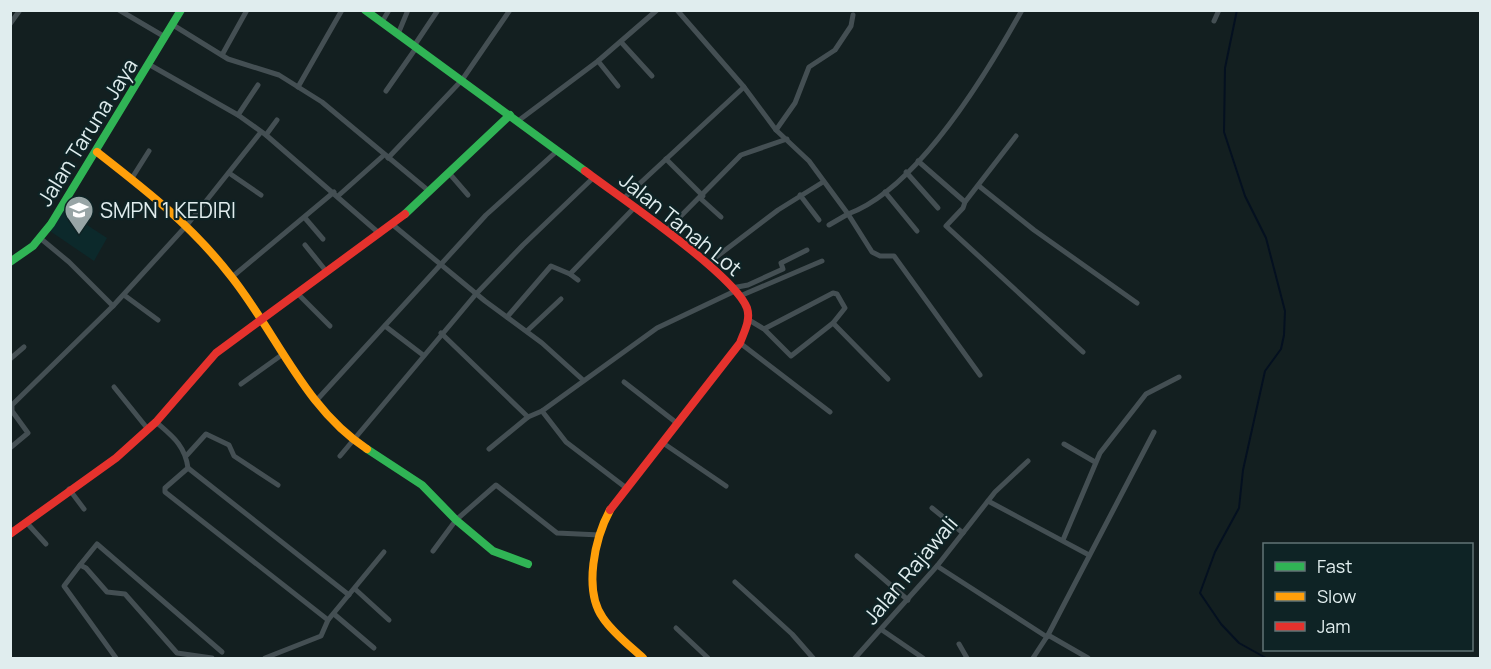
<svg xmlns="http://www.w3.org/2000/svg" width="1491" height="669" font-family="Manrope,sans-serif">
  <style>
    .built { fill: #0c292b }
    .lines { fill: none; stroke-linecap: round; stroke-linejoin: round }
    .stream { stroke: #041020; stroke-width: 2 }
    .street { stroke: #444f53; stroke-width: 5 }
    .fast { stroke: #30b455; stroke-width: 8 }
    .slow { stroke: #ff9f0a; stroke-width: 8 }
    .jam { stroke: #e5322d; stroke-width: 8 }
    .labels { text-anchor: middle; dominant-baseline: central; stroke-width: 4.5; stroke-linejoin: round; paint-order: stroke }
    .street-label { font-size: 21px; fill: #e0edee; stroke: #0e2325 }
    .poi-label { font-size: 21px; fill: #e0edee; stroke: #0e2325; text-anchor: start }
  </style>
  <rect width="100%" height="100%" fill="#131f20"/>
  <polygon class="built" points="64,210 107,238 94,261 50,231"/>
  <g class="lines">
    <polyline class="stream" points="1237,10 1225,68 1224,132 1245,196 1266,238 1285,311 1284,335 1281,349 1265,371 1243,470 1239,508 1215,552 1200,593 1221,624 1239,643 1266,658"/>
    <g class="street">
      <polyline points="119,10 165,37"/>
      <path d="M677,10L744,87L776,130L809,161L848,214C917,189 987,73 1022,10"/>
      <polyline points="1214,21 1219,10"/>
      <polyline points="382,22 389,10"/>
      <polyline points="10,24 20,10"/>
      <polyline points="173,25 228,59 279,75 322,102 430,192"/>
      <polyline points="398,34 408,10"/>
      <polyline points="621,42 652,76"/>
      <polyline points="414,46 438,10"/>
      <polyline points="222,55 247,10"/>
      <polyline points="598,61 618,86"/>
      <polyline points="150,65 238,115 266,135 380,234"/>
      <polyline points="298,87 342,10"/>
      <polyline points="386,91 416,48"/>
      <polyline points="238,115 258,85"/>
      <polyline points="518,121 598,61 657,10"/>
      <polyline points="776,130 795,103 809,67 835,50 851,26 853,15"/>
      <polyline points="266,135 277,120"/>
      <polyline points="1016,136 965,202 963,208 946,226 1083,352"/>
      <polyline points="388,158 462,80 510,10"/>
      <polyline points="666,159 703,196"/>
      <polyline points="918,161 965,202"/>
      <polyline points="906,172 938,208"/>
      <polyline points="229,173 261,195"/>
      <polyline points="449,173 468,195"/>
      <polyline points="132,178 149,151"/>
      <polyline points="979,186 1034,230 1137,303"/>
      <polyline points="885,192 917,231"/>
      <polyline points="800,195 819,220"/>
      <polyline points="338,196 384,155"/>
      <polyline points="700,198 721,217"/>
      <polyline points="623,199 744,87"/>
      <polyline points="305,218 323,239"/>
      <polyline points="393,225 485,301 542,343 583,380"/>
      <polyline points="829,225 848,214 872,252 880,256 894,256 980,375"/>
      <polyline points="666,231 741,155 787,139"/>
      <polyline points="40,238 69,262 113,306"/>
      <polyline points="305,245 326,271"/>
      <polyline points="707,264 778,210 823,182"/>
      <polyline points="570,274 634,208"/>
      <polyline points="232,277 334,192"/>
      <polyline points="732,288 748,285 783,269 781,263 807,250"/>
      <polyline points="297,293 330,326"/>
      <polyline points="124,295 158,320"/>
      <polyline points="740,296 822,261"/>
      <polyline points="507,317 551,266 570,274 578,280"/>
      <polyline points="749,320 764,329 791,356 833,323 845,308 837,294 833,293 764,329"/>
      <polyline points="833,323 888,379"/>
      <polyline points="385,326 423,355"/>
      <polyline points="527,331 561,299"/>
      <polyline points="441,333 528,417"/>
      <polyline points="740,343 830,412"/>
      <polyline points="10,359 24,347"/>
      <polyline points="624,382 678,424"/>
      <polyline points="241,384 283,354"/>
      <polyline points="114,387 147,428"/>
      <polyline points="315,402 486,215 557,151"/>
      <polyline points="542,411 566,442 625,487"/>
      <path d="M156,422C172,436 185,445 188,468L349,595"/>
      <polyline points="663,443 726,486"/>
      <polyline points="1064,444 1095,462"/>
      <polyline points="10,448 28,433 12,411 12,405 113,306 187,225 261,132"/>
      <polyline points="489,449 528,417 542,411 657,328 735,291"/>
      <polyline points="187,455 206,434 229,445 234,456 278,485"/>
      <polyline points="340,456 476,294 523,245 593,178"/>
      <polyline points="188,468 165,488 165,492 328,620"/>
      <polyline points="69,489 84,509"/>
      <polyline points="988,501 1089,555"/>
      <polyline points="932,508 963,533"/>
      <polyline points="26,522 46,544"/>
      <polyline points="1063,540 1100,453 1146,394 1179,377"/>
      <polyline points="433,551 456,520 496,485 557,533 600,535"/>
      <polyline points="857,556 908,600"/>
      <polyline points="80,565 97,544 222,652"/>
      <polyline points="937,566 1047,637"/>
      <polyline points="735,582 792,634 813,658"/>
      <polyline points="355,589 389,620"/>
      <polyline points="334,614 374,648"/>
      <polyline points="676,628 708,658"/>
      <polyline points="882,630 923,658"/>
      <polyline points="1048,635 1088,658"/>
      <polyline points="959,644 967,658"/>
      <polyline points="116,658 64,586 80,565 86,568 107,592 125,594 177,653 212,658"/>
      <polyline points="265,658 321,636 328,620 384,552"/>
      <polyline points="855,658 937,566 995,492 1028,461"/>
      <polyline points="1033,658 1048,635 1154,432"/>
    </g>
    <g class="fast">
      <polyline points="365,10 585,171"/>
      <polyline points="405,214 510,115"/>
      <polyline points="10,262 33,246 51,224 181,10"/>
      <polyline points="367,449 422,485 456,520 493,551 528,564"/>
    </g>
    <g class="slow">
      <path d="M97,152C147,191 191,225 230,275C276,332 304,408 367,449"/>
      <path d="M610,510C595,538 583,590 603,618C613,633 630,646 643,658"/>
    </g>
    <g class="jam">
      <path d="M585,171C618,196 734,274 747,308C751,320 744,332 740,343L610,510"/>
      <polyline points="10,534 116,458 156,422 216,353 405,214"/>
    </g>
  </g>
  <defs>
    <g id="school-pin" transform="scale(1.5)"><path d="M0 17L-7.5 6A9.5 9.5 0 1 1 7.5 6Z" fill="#98a5a6" stroke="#0e2325"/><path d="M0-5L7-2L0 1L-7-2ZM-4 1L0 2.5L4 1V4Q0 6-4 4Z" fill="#fff"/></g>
  </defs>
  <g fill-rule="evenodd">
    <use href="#school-pin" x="79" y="210"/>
  </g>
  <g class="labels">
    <g class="street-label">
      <text transform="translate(87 132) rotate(-58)">Jalan Taruna Jaya</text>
      <text transform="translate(681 224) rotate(39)">Jalan Tanah Lot</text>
      <text transform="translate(910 570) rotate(-50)">Jalan Rajawali</text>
    </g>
    <g class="poi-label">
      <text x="100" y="210">SMPN 1 KEDIRI</text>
    </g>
  </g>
  <rect width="1491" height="669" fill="none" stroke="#e0edee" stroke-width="24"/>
  <rect x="1263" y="543" width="210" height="108" fill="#0e2325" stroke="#627475" stroke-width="1.5"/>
  <rect x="1275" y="562" width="30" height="9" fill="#30b455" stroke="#627475" stroke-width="1.5"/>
  <text x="1317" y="573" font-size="18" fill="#e0edee">Fast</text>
  <rect x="1275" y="592" width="30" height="9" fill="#ff9f0a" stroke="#627475" stroke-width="1.5"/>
  <text x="1317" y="603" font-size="18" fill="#e0edee">Slow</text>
  <rect x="1275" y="622" width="30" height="9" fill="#e5322d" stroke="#627475" stroke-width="1.5"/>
  <text x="1317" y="633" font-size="18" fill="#e0edee">Jam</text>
</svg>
